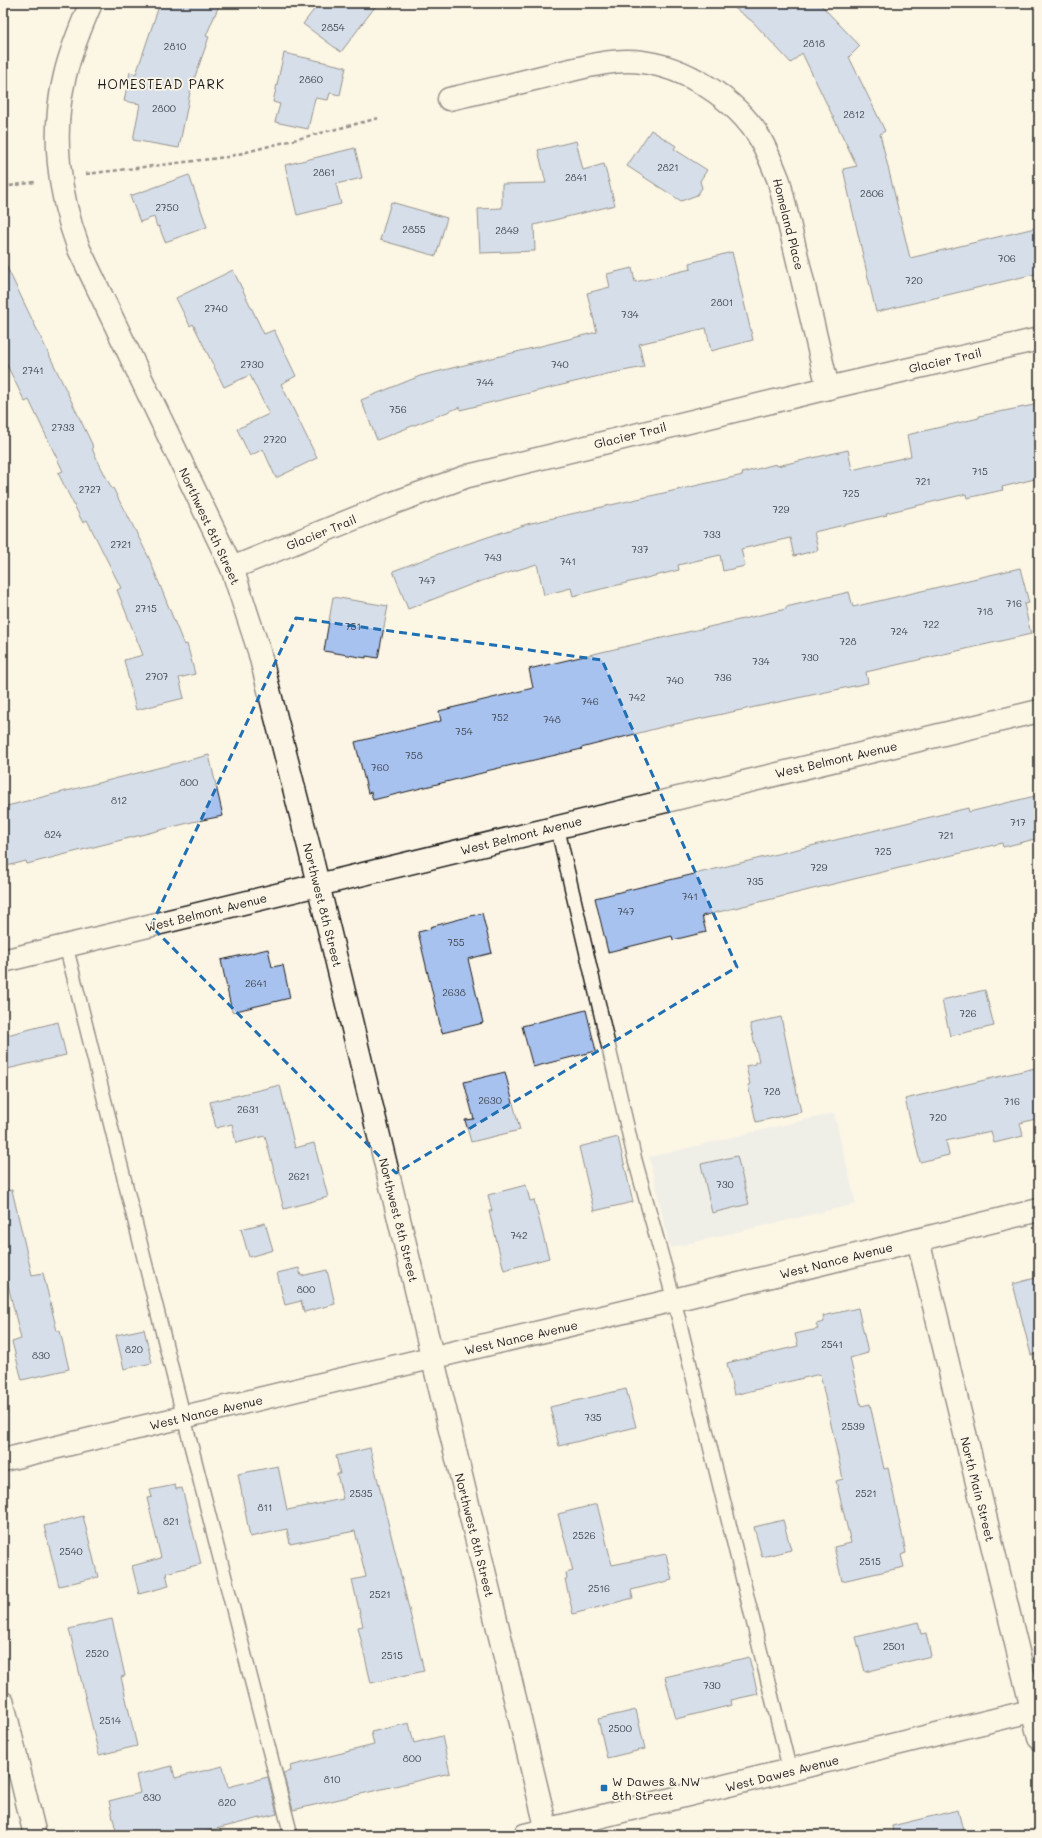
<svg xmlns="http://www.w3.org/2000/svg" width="1042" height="1838" font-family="Mali,sans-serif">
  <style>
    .built { fill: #e3e6e8 }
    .building { fill: #a8c2ef; stroke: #1c1c1c }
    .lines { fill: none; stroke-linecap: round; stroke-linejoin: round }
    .service-casing { stroke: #1c1c1c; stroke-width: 16 }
    .minor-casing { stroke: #1c1c1c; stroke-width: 25 }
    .path { stroke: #1c1c1c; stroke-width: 2.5; stroke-dasharray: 4 3; stroke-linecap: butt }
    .service { stroke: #fcf5e5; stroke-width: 13 }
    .minor { stroke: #fcf5e5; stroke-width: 22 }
    .marked { fill: none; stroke: #1f6fb2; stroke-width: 3; stroke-dasharray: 8 5; stroke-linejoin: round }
    .poi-dot { fill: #1f6fb2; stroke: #fcf5e5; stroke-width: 1.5 }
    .labels { text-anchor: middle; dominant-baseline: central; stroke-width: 3.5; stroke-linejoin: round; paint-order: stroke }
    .number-label { font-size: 10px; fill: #3f4651 }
    .street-label { font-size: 12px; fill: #1c1c1c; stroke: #fcf5e5 }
    .poi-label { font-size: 12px; fill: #1c1c1c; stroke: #fcf5e5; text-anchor: start }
    .neighbourhood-label { font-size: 13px; letter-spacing: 1px; fill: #1c1c1c; stroke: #fcf5e5 }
  </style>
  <rect width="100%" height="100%" fill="#fcf5e5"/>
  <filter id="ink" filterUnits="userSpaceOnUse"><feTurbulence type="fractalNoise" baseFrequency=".025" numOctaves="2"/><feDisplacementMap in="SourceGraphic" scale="8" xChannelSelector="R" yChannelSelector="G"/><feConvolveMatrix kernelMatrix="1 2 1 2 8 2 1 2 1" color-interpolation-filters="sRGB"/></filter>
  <g filter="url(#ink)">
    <polygon class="built" points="834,1113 856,1204 670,1248 649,1157"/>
    <g class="building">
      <polygon points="160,3 220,3 206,36 209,37 191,88 179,148 133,140 140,104 124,101 130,72 136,74"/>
      <polygon points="319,3 378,3 341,52 303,24"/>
      <polygon points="728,3 819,3 860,46 849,57 885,131 880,134 910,258 1035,228 1039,244 1039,273 876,312 843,169 857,166 802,53 791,63 753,22"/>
      <polygon points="284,53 346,67 340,95 330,93 328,100 315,98 308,129 275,122 280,104 273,102"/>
      <polygon points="651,130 676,146 674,149 707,170 700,181 702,188 697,195 681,201 627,166"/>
      <polygon points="576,141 583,170 604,164 615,205 534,225 535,251 480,253 478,209 502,208 502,184 546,183 538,150"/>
      <polygon points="355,148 362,178 336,184 341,204 297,215 285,165"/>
      <polygon points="189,175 207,227 165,242 159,226 157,227 154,217 140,222 130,196"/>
      <polygon points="391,202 447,218 436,256 380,240"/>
      <polygon points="732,252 753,340 711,351 706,328 639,344 644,367 607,374 460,410 460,407 377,440 361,400 420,376 597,332 587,293 610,287 607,274 632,268 635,282 691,269 690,263"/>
      <polygon points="3,259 92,444 93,451 112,489 113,488 125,512 126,512 149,558 184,645 187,644 195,674 179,678 184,698 136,710 124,660 143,655 117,590 121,588 87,520 83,523 58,473 63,471 29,400 25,402 3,357"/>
      <polygon points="233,270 264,334 274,330 296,376 281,384 317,458 276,478 263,449 250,456 237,429 269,414 250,375 224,387 193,324 190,326 176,298"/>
      <polygon points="1039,404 1039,478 1002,487 1003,490 967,498 966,494 886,513 887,515 814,532 818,550 794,556 790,538 741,549 745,566 723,571 720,555 678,565 679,570 573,596 571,588 544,595 537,564 475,583 408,609 393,571 449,550 527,524 743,475 742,473 776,464 777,466 848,450 852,470 911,456 907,435 979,418 979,416"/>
      <polygon points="1020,568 1029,603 1024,604 1031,634 866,672 868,683 666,726 581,748 582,749 486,771 486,772 373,800 371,792 368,793 355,742 441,721 439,711 533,688 529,669 786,609 786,607 849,592 853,607"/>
      <polygon points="333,597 388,606 378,658 366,656 366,658 324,651"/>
      <polygon points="209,755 223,816 192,822 27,864 26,861 3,867 3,807"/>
      <polygon points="1039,795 1039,838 1003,847 1002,843 702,916 706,932 673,940 672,936 608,952 595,898 968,808 969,812"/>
      <polygon points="482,913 492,953 468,959 483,1023 442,1033 418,932 431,929 430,927"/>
      <polygon points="268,949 272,967 283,965 290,998 232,1012 221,960"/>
      <polygon points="985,990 994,1026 950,1036 942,1000"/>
      <polygon points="586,1010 596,1051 533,1067 522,1026"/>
      <polygon points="781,1017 801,1112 756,1122 748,1085 750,1084 746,1066 755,1064 755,1062 759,1061 750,1024"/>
      <polygon points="58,1022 66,1055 3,1070 3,1036"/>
      <polygon points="1035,1068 1039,1085 1039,1118 1020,1123 1023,1136 994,1143 991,1131 946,1141 949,1155 920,1162 905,1099"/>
      <polygon points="505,1072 520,1130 471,1142 465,1120 474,1119 464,1082"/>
      <polygon points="280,1085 295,1148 314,1143 328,1197 284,1209 265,1136 236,1143 232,1124 216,1128 210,1102"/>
      <polygon points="618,1137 633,1202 594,1211 579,1147"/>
      <polygon points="737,1156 749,1204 712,1213 701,1164"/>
      <polygon points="526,1185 530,1201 534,1200 549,1258 504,1270 489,1211 492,1211 488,1195"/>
      <polygon points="12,1190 32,1275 43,1273 57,1331 60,1331 69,1369 22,1380 12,1342 21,1339 3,1264 3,1191"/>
      <polygon points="265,1223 273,1250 249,1257 241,1229"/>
      <polygon points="299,1268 301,1276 327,1270 335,1304 304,1312 301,1301 285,1305 277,1273"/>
      <polygon points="1039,1277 1039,1354 1031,1355 1013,1284"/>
      <polygon points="858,1308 868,1353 850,1358 861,1406 870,1404 884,1469 888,1468 906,1553 901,1555 904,1567 842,1581 834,1547 851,1543 836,1481 843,1479 820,1374 734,1395 727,1363 798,1346 795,1334 818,1329 816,1324 824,1322 823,1316"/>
      <polygon points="144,1329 152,1363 124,1369 116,1335"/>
      <polygon points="626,1389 636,1427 559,1446 550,1407"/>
      <polygon points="370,1448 424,1671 371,1683 358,1627 363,1626 352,1580 366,1577 355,1531 290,1544 287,1529 250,1537 238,1474 278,1466 287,1510 343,1499 337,1474 340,1474 336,1456"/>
      <polygon points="175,1485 176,1489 182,1488 201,1564 166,1573 169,1586 139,1594 132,1566 161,1558 147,1498 152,1497 150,1490"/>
      <polygon points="597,1504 612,1565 666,1554 672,1580 631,1590 633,1598 573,1614 565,1579 567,1579 566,1573 573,1571 558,1514"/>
      <polygon points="83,1516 98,1577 59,1586 44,1526"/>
      <polygon points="783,1520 791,1550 762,1557 754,1527"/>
      <polygon points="112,1619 125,1676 121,1677 137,1746 99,1755 69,1629"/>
      <polygon points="918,1622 921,1634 926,1633 931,1656 865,1672 856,1637"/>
      <polygon points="749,1657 758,1694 731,1700 732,1705 676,1719 665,1677"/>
      <polygon points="636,1710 645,1749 607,1758 598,1719"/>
      <polygon points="409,1723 414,1743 442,1736 450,1773 293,1810 283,1773 291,1771 290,1766 374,1745 371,1732"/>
      <polygon points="172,1766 175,1778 223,1766 228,1787 268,1777 277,1814 191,1835 117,1835 109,1801 140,1793 136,1775"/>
      <polygon points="958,1810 964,1835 893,1835 892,1826"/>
    </g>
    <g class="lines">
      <g class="service-casing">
        <g id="service">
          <polyline points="557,826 635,1160 674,1300 790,1771"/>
          <polyline points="66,946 184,1418 291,1835"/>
        </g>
      </g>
      <g class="minor-casing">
        <g id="minor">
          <path d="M91,3C81,26 71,50 65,75C51,132 58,194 79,249L232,568L259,651L309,847L548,1835"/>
          <path d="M449,99C486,91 522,82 558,73C581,68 604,61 627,61C676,61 728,93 756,132C766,147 772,164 779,181L828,388"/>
          <polyline points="232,568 393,503 468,476 828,388 1039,339"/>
          <polyline points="3,961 1039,711"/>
          <polyline points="918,1240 1039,1738"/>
          <polyline points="3,1460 674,1300 1039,1210"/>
          <polyline points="3,1703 35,1835"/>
          <polyline points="525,1835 1039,1709"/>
        </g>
      </g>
      <g class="path">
        <polyline points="86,174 227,157 379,118"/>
        <polyline points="3,187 35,182"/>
      </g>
      <use href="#service" class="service"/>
      <use href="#minor" class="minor"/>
    </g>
  </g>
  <path d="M0 0H1042V1838H0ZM296,618L602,660L737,967L396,1173L151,926Z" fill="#fcf5e5" fill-opacity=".55" fill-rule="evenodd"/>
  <path class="marked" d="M296,618L602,660L737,967L396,1173L151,926Z"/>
  <rect class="poi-dot" x="600" y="1784" width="8" height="8" rx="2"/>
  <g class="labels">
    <g class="number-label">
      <text x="333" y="27">2854</text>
      <text x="814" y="43">2818</text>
      <text x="175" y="46">2810</text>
      <text x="311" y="79">2860</text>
      <text x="164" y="108">2800</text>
      <text x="854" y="114">2812</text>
      <text x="668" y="167">2821</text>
      <text x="324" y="172">2861</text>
      <text x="576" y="177">2841</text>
      <text x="872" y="193">2806</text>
      <text x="167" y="207">2750</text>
      <text x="414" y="229">2855</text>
      <text x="507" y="230">2849</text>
      <text x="1007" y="258">706</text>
      <text x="914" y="280">720</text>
      <text x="722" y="302">2801</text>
      <text x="216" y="308">2740</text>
      <text x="630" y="314">734</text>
      <text x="252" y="364">2730</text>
      <text x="560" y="364">740</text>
      <text x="33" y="370">2741</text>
      <text x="485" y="382">744</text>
      <text x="398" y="409">756</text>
      <text x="63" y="427">2733</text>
      <text x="275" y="439">2720</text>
      <text x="980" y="471">715</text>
      <text x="923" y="481">721</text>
      <text x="90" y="489">2727</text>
      <text x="851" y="493">725</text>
      <text x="781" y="509">729</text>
      <text x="712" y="534">733</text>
      <text x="121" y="544">2721</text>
      <text x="640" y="549">737</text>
      <text x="493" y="557">743</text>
      <text x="568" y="561">741</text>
      <text x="427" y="580">747</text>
      <text x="1014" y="603">716</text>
      <text x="146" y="608">2715</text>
      <text x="985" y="611">718</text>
      <text x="931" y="624">722</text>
      <text x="353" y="626">751</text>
      <text x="899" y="631">724</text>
      <text x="848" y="641">728</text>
      <text x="810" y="657">730</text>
      <text x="761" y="661">734</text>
      <text x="157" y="676">2707</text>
      <text x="723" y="677">736</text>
      <text x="675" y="680">740</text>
      <text x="637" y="697">742</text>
      <text x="590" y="701">746</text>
      <text x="500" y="717">752</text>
      <text x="552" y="719">748</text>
      <text x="464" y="731">754</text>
      <text x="414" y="755">758</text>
      <text x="380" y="767">760</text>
      <text x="189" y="782">800</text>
      <text x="119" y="800">812</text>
      <text x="1018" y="822">717</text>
      <text x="53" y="834">824</text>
      <text x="946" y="835">721</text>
      <text x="883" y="851">725</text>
      <text x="819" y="867">729</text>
      <text x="755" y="881">735</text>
      <text x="690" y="896">741</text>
      <text x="626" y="911">747</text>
      <text x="456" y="942">755</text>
      <text x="256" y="983">2641</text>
      <text x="454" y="992">2638</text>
      <text x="968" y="1013">726</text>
      <text x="772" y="1091">728</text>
      <text x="490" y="1100">2630</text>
      <text x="1012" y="1101">716</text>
      <text x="248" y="1109">2631</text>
      <text x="938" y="1117">720</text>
      <text x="299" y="1176">2621</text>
      <text x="725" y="1184">730</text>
      <text x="519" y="1235">742</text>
      <text x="306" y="1289">800</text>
      <text x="832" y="1344">2541</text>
      <text x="134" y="1349">820</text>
      <text x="41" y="1355">830</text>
      <text x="593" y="1417">735</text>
      <text x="853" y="1426">2539</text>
      <text x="361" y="1493">2535</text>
      <text x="866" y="1493">2521</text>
      <text x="265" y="1507">811</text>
      <text x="171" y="1521">821</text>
      <text x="584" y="1535">2526</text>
      <text x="71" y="1551">2540</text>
      <text x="870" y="1561">2515</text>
      <text x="599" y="1588">2516</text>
      <text x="380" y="1594">2521</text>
      <text x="894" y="1646">2501</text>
      <text x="97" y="1653">2520</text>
      <text x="392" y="1655">2515</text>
      <text x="712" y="1685">730</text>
      <text x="110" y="1720">2514</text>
      <text x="620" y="1728">2500</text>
      <text x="412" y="1758">800</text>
      <text x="332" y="1779">810</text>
      <text x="152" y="1797">830</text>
      <text x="227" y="1802">820</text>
    </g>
    <g class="street-label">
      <text transform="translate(789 224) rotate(76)">Homeland Place</text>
      <text transform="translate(945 360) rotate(-13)">Glacier Trail</text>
      <text transform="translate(630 435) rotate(-14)">Glacier Trail</text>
      <text transform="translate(210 526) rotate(65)">Northwest 8th Street</text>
      <text transform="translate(321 532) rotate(-22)">Glacier Trail</text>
      <text transform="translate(836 759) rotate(-13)">West Belmont Avenue</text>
      <text transform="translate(521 835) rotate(-14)">West Belmont Avenue</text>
      <text transform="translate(323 905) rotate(76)">Northwest 8th Street</text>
      <text transform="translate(206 912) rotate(-14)">West Belmont Avenue</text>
      <text transform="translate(399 1220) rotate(76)">Northwest 8th Street</text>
      <text transform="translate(836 1260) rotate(-14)">West Nance Avenue</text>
      <text transform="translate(521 1337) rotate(-13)">West Nance Avenue</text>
      <text transform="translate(206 1412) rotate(-13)">West Nance Avenue</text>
      <text transform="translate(978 1489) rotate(76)">North Main Street</text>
      <text transform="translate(475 1535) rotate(76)">Northwest 8th Street</text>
      <text transform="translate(782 1773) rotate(-14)">West Dawes Avenue</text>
    </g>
    <g class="poi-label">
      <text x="612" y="1781">W Dawes &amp; NW<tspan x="612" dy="14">8th Street</tspan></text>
    </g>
    <g class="neighbourhood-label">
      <text x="161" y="83">HOMESTEAD PARK</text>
    </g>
  </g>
  <rect width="1042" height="1838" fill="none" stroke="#fcf5e5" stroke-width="16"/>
  <rect x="8" y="8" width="1026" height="1822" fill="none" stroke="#1c1c1c" stroke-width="1.5" filter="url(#ink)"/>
</svg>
